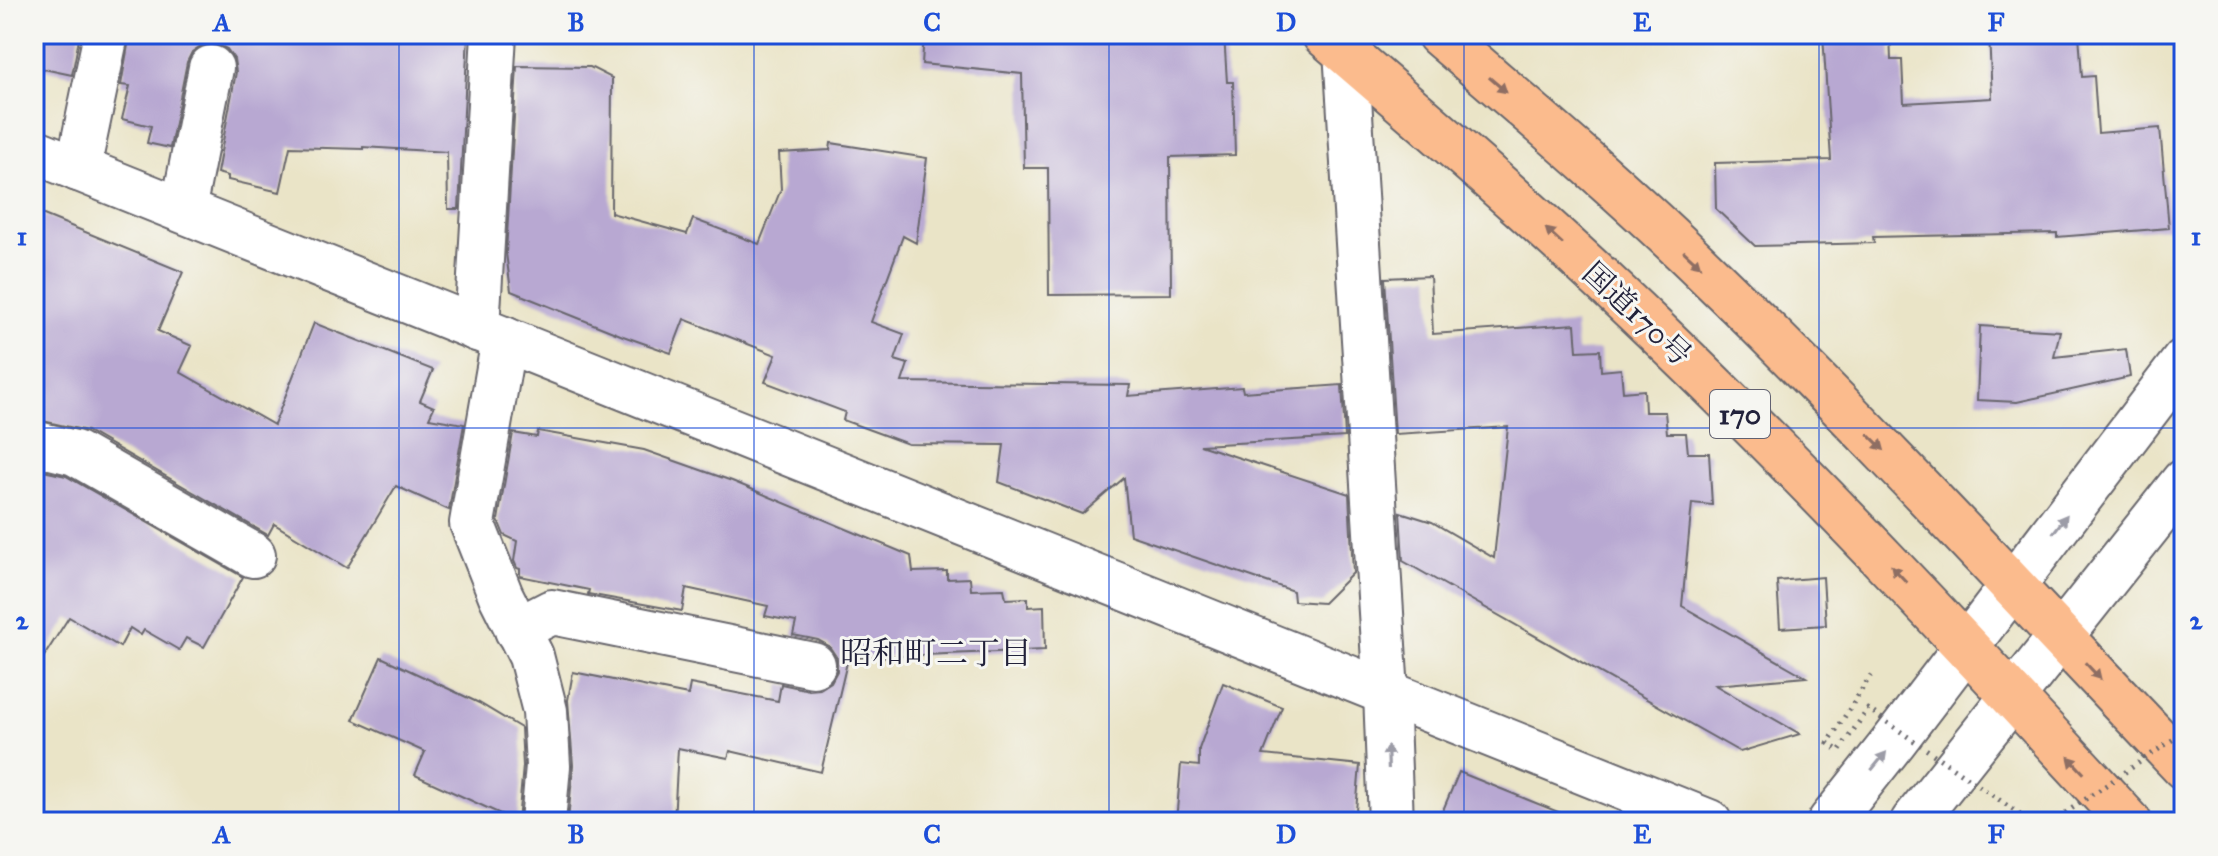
<svg xmlns="http://www.w3.org/2000/svg" width="2218" height="856" font-family="'IM FELL Great Primer','Noto Serif JP',serif">
  <style>
    .building { fill: #b8a8d2 }
    .lines { fill: none; stroke-linecap: round; stroke-linejoin: round }
    .minor-casing { stroke: #68666c; stroke-width: 48 }
    .highway-casing { stroke: #68666c; stroke-width: 48 }
    .minor { stroke: #fff; stroke-width: 44 }
    .highway { stroke: #fbbb8d; stroke-width: 44 }
    .path-bridge { stroke: #68666c; stroke-width: 5; stroke-dasharray: 2 6; stroke-linecap: butt }
    .oneway { fill: #8e6e64 }
    .oneway2 { fill: #9c9ca7 }
    .grid { fill: none; stroke: #1d4ed8; stroke-width: 2; stroke-opacity: 0.55 }
    .labels { text-anchor: middle; dominant-baseline: central; stroke-width: 6; stroke-linejoin: round; paint-order: stroke }
    .shield { fill: #f6f6f2; stroke: #626272; stroke-width: 2 }
    .shield-label { font-size: 28px; font-weight: bold; fill: #22223b }
    .street-label { font-size: 30px; fill: #22223b; stroke: #f6f6f2 }
    .neighbourhood-label { font-size: 32px; fill: #22223b; stroke: #f6f6f2 }
    .neatline { fill: none; stroke: #1d4ed8; stroke-width: 3 }
    .grid-label { font-size: 26px; text-anchor: middle; font-weight: bold; fill: #1d4ed8 }
  </style>
  <rect width="100%" height="100%" fill="#f6f6f2"/>
  <filter id="ink" filterUnits="userSpaceOnUse"><feTurbulence type="fractalNoise" baseFrequency=".0125" numOctaves="2"/><feDisplacementMap in="SourceGraphic" scale="16" xChannelSelector="R" yChannelSelector="G"/><feConvolveMatrix kernelMatrix="1 2 1 2 8 2 1 2 1" color-interpolation-filters="sRGB"/></filter>
  <filter id="wash" filterUnits="userSpaceOnUse"><feTurbulence type="fractalNoise" baseFrequency=".006" numOctaves="4" result="noise"/><feDisplacementMap in="SourceGraphic" scale="32" xChannelSelector="R" yChannelSelector="G"/><feGaussianBlur stdDeviation="1.8" result="paint"/><feColorMatrix in="noise" values="0 0 0 0 0 0 0 0 0 0 0 0 0 0 0 0 0 1.4 0 .05"/><feComposite in="paint" operator="in"/></filter>
  <g filter="url(#wash)">
    <rect width="100%" height="100%" fill="#eae4c7"/>
    <g id="blocks">
      <g class="building">
        <polygon points="34,34 80,34 72,75 34,67"/>
        <polygon points="130,34 468,34 459,209 448,209 447,152 363,147 363,149 290,147 280,192 228,180 228,176 217,173 236,72 234,59 227,49 217,44 202,45 192,52 187,62 170,148 147,143 151,126 122,119 130,86 121,85"/>
        <polygon points="924,34 1224,34 1227,82 1233,82 1235,155 1170,157 1171,294 1049,295 1048,168 1024,168 1022,74 922,64"/>
        <polygon points="1823,34 1890,34 1891,60 1902,60 1904,103 1992,98 1989,34 2079,34 2082,77 2094,76 2098,133 2160,128 2169,228 2057,237 2057,233 1873,237 1874,243 1755,246 1716,209 1715,163 1831,160"/>
        <polygon points="517,66 590,67 612,78 611,213 687,234 693,219 759,244 781,189 779,153 830,150 831,143 927,158 916,243 903,236 871,322 904,334 895,360 908,364 902,382 1130,385 1128,396 1242,387 1243,392 1342,385 1345,437 1200,445 1349,494 1353,573 1323,603 1294,601 1293,591 1130,535 1124,478 1082,514 999,482 1004,445 908,444 843,420 845,412 765,382 776,355 684,319 671,353 623,336 511,291 506,253"/>
        <polygon points="34,211 183,272 158,331 192,346 180,372 274,425 314,323 433,370 420,401 434,407 429,418 464,424 449,510 396,486 347,568 274,524 268,535 87,431 34,419"/>
        <polygon points="1430,276 1433,334 1575,324 1577,351 1600,350 1601,371 1621,369 1623,392 1644,390 1645,412 1665,412 1667,433 1686,433 1688,453 1709,453 1712,505 1692,503 1682,606 1806,677 1715,685 1800,734 1740,752 1403,561 1400,512 1432,522 1494,558 1508,427 1395,434 1385,278"/>
        <polygon points="1980,326 2060,331 2054,357 2126,349 2130,377 2017,402 1977,400"/>
        <polygon points="538,431 644,450 732,481 911,556 913,572 947,571 947,579 970,578 971,590 1004,589 1006,599 1028,598 1028,607 1044,606 1045,650 848,658 821,772 730,751 728,758 678,748 674,822 568,822 573,765 568,700 573,672 688,695 690,684 778,701 781,684 809,690 820,689 831,682 837,671 837,658 829,646 818,640 793,635 796,622 765,616 768,606 686,588 682,611 588,594 589,590 520,576 520,569 517,568 514,561 517,541 504,535 498,520 513,433 537,437"/>
        <polygon points="34,469 66,476 243,577 204,647 186,638 179,650 144,630 141,635 130,628 120,647 69,617 34,672"/>
        <polygon points="1823,577 1826,625 1780,628 1777,581"/>
        <polygon points="381,657 479,703 521,728 523,766 518,822 415,775 425,752 353,720"/>
        <polygon points="1223,683 1282,707 1263,755 1360,765 1355,822 1176,822 1181,764 1199,766 1199,749"/>
        <polygon points="1459,772 1578,820 1578,822 1438,822"/>
      </g>
    </g>
  </g>
  <g filter="url(#ink)">
    <use href="#blocks" fill-opacity="0" stroke="#68666c" stroke-width="2"/>
    <g class="lines">
      <g class="minor-casing">
        <g id="minor">
          <polyline points="1345,34 1386,693 1391,822"/>
          <polyline points="34,151 1709,822"/>
          <polyline points="78,169 106,34"/>
          <polyline points="183,210 211,68"/>
          <polyline points="477,329 494,34"/>
          <polyline points="504,339 472,523 501,596 531,656 545,711 548,766 543,822"/>
          <polyline points="34,443 75,453 253,555"/>
          <polyline points="517,630 552,612 813,665"/>
          <polyline points="1830,822 1895,740 2184,361"/>
          <polyline points="1913,822 2184,481"/>
        </g>
      </g>
      <g class="highway-casing">
        <g id="highway">
          <path d="M1324,34C1436,130 1548,227 1654,329C1819,487 1974,654 2129,822"/>
          <path d="M1439,34C1531,113 1623,191 1710,276C1873,434 2027,602 2184,767"/>
        </g>
      </g>
      <use href="#minor" class="minor"/>
      <use href="#highway" class="highway"/>
      <g class="path-bridge">
        <polyline points="1871,675 1828,743 1839,751 1868,709 2031,822"/>
        <polyline points="2052,822 2184,732"/>
      </g>
    </g>
    <defs><path id="oneway-solid" d="M-6-.8H1V-3.2L6.5 0L1 3.2V.8H-6Z" transform="scale(2)"/></defs>
    <g class="oneway">
      <use href="#oneway-solid" transform="translate(1498 85) rotate(41)"/>
      <use href="#oneway-solid" transform="translate(1554 236) rotate(-137)"/>
      <use href="#oneway-solid" transform="translate(1692 259) rotate(43)"/>
      <use href="#oneway-solid" transform="translate(1876 442) rotate(45)"/>
      <use href="#oneway-solid" transform="translate(1899 574) rotate(-133)"/>
      <use href="#oneway-solid" transform="translate(2093 671) rotate(47)"/>
      <use href="#oneway-solid" transform="translate(2076 765) rotate(-133)"/>
    </g>
    <g class="oneway2">
      <use href="#oneway-solid" transform="translate(2060 524) rotate(-53)"/>
      <use href="#oneway-solid" transform="translate(1388 757) rotate(-92)"/>
      <use href="#oneway-solid" transform="translate(1879 761) rotate(-51)"/>
    </g>
  </g>
  <path class="grid" d="M399,34V822M754,34V822M1109,34V822M1464,34V822M1819,34V822M34,428H2184"/>
  <g class="labels">
    <rect class="shield" x="1710" y="390" width="60" height="48" rx="6"/>
    <g class="shield-label">
      <text x="1740" y="414">170</text>
    </g>
    <g class="street-label">
      <text transform="translate(1637 314) rotate(43)">国道170号</text>
    </g>
    <g class="neighbourhood-label">
      <text x="936" y="653">昭和町二丁目</text>
    </g>
  </g>
  <rect width="2218" height="856" fill="none" stroke="#f6f6f2" stroke-width="88"/>
  <rect x="44" y="44" width="2130" height="768" class="neatline"/>
  <g class="grid-label">
    <text x="222" y="31">A</text>
    <text x="576" y="31">B</text>
    <text x="932" y="31">C</text>
    <text x="1286" y="31">D</text>
    <text x="1642" y="31">E</text>
    <text x="1996" y="31">F</text>
    <text x="22" y="245">1</text>
    <text x="2196" y="245">1</text>
    <text x="22" y="629">2</text>
    <text x="2196" y="629">2</text>
    <text x="222" y="843">A</text>
    <text x="576" y="843">B</text>
    <text x="932" y="843">C</text>
    <text x="1286" y="843">D</text>
    <text x="1642" y="843">E</text>
    <text x="1996" y="843">F</text>
  </g>
</svg>
